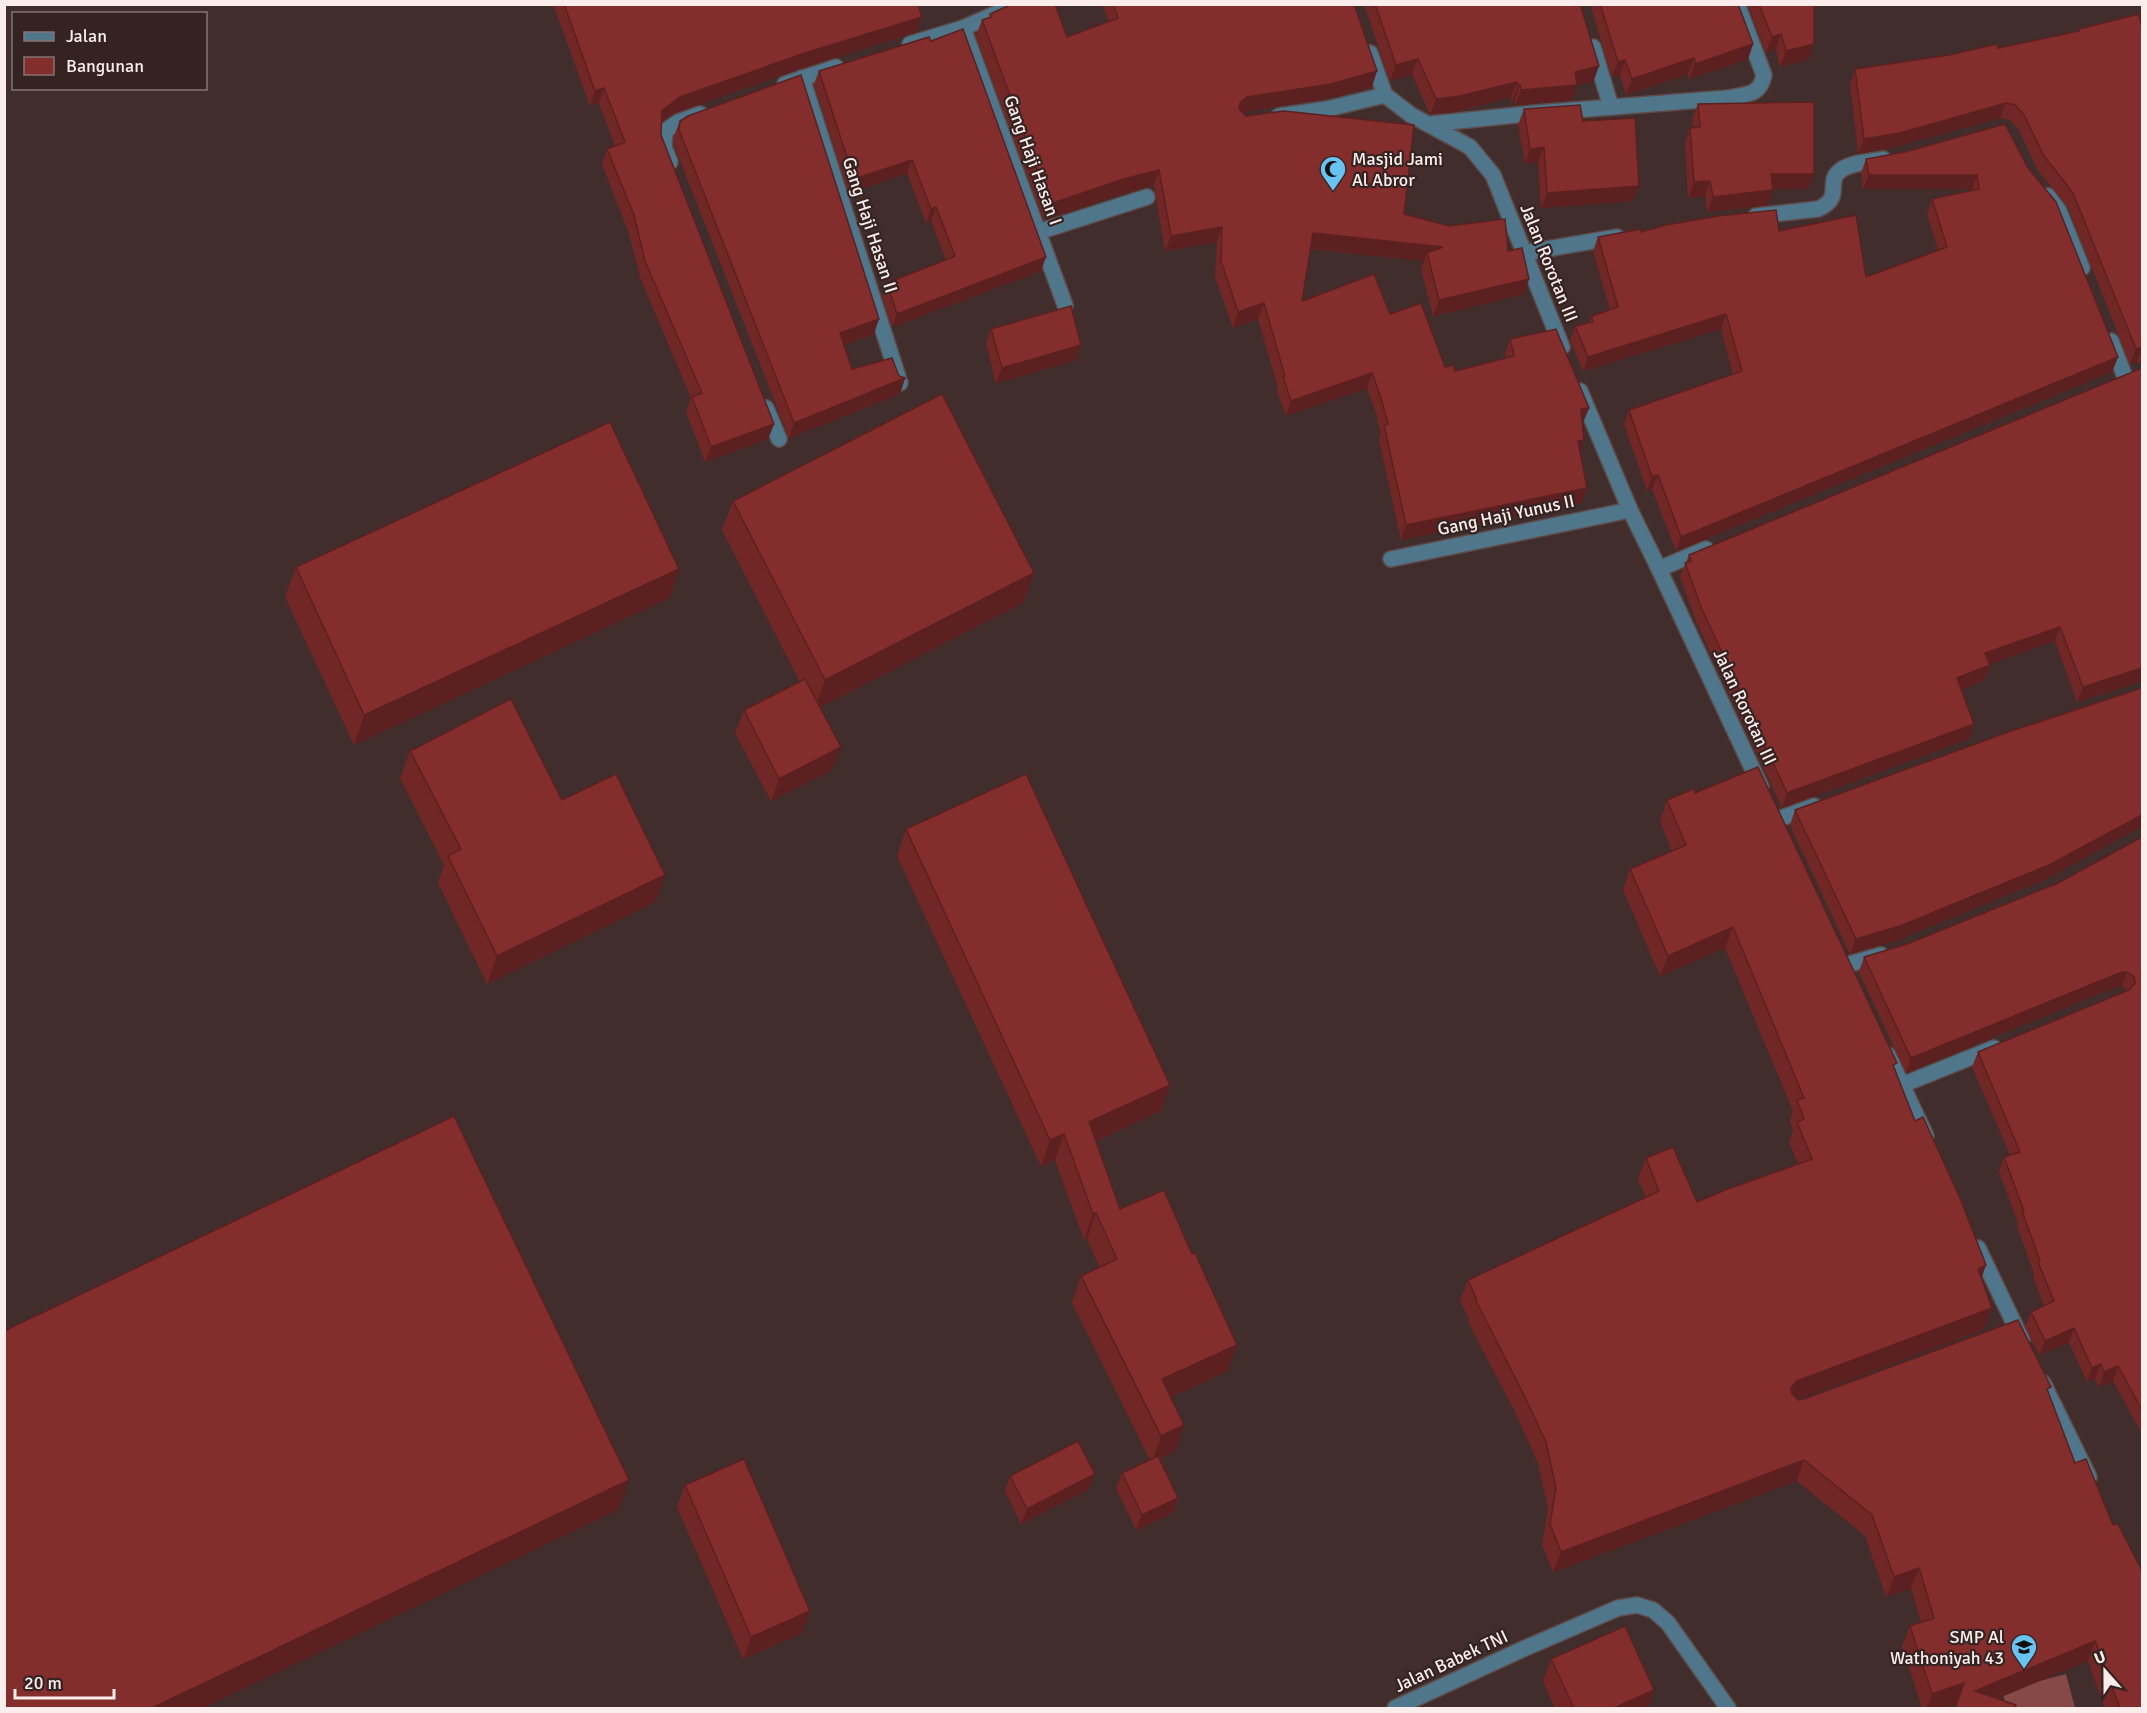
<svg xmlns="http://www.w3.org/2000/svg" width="2147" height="1713" font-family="Signika,sans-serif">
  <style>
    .green { fill: #864946 }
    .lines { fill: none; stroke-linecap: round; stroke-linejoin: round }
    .minor-casing { stroke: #5e4c4b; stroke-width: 18 }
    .minor { stroke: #4f768b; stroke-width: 15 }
    .wall { fill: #722727 }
    .shaded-wall { fill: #5c2020 }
    .building { fill: #842d2d; stroke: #5c2020; stroke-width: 1.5 }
    .labels { text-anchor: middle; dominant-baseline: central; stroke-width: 4.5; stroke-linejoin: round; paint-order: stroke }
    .poi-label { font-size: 18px; fill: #faedec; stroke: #352322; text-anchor: start }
    .street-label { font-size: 18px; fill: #faedec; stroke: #352322 }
  </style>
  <rect width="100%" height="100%" fill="#402d2c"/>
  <polygon class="green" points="2066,1674 2075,1708 2007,1708 2002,1691"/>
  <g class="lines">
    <g class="minor-casing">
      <g id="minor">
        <polyline points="963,28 1065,305"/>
        <polyline points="910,44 963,28 1018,4"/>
        <polyline points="1593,47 1611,107"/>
        <polyline points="1370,53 1385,95 1411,115 1470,147 1493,175 1562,347"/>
        <polyline points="802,78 900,383"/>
        <polyline points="785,84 836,67"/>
        <polyline points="1279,116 1327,109 1385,95"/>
        <path d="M1430,124L1536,113L1728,98C1746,94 1760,96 1764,75L1737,4"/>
        <polyline points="670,162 664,147 665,131 678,122 700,114"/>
        <polyline points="2048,196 2059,211 2082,268"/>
        <path d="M1756,216L1818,209C1845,197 1824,182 1841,170C1851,162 1871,162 1883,159"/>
        <polyline points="1038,232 1147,197"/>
        <polyline points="1523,253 1617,237"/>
        <polyline points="2111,341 2125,377"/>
        <polyline points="1580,391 1630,510 1659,569 1761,787"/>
        <polyline points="766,408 779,439"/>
        <polyline points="1391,559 1630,510"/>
        <polyline points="1659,569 1706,549"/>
        <polyline points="1776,820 1814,806"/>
        <polyline points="1846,965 1881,955"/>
        <polyline points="1888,1055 1926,1136"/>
        <polyline points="1902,1085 1994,1048"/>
        <polyline points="1978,1248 2022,1340"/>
        <polyline points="2043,1383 2089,1477"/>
        <polyline points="1395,1708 1523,1649 1618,1608 1637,1605 1653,1610 1668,1623 1728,1708"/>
      </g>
    </g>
    <use href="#minor" class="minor"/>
  </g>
  <g class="wall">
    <polygon points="553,4 918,4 917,32 799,69 675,113 661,123 661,135 774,424 768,439 705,462 686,412 691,398 640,277 628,231 602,164 607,149 615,146 599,103 590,106"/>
    <polygon points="1103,4 1354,4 1372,87 1325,99 1242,112 1246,116 1404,214 1508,251 1529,279 1524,294 1433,316 1421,269 1424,261 1310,249 1302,301 1390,314 1445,367 1455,371 1506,358 1505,354 1510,339 1589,408 1582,423 1580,452 1587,488 1581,503 1401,540 1379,440 1381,435 1376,413 1367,388 1286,416 1277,392 1278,388 1258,319 1233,328 1215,277 1217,242 1165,251 1154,185 1118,195 1044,220 976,36 982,20 989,18 990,14 1067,37 1109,22 1103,6"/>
    <polygon points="1364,4 1580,4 1599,66 1593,82 1577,85 1572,100 1515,105 1515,100 1512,101 1511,97 1454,112 1430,114 1412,74 1390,81"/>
    <polygon points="1590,4 1738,4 1753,44 1748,59 1689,79 1688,74 1626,95 1620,76 1612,77"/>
    <polygon points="1748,4 1814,4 1814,44 1809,59 1780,67 1776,49 1766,53"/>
    <polygon points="2142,28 2142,363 2137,362 2130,364 2068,207 2038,171 2019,130 2010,120 2000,118 1895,147 1858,154 1850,84 1855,69 1998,48 2077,32 2079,29"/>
    <polygon points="819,71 1041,271 892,327 882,297 887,283 946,260 931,221 926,223 907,173 849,193 814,84"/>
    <polygon points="1698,104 1808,189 1773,189 1768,205 1707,212 1705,196 1688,198 1685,143 1690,128 1693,127 1692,119"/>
    <polygon points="1524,109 1583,121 1633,201 1541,208 1538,162 1525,164 1518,125"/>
    <polygon points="680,121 874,334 844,345 852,369 899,376 905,378 900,394 789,438 674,145 674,136"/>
    <polygon points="2005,124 2118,357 2112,372 1676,551 1652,489 1647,491 1624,424 1629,410 1733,374 1721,329 1583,371 1570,340 1575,326 1589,323 1592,316 1610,310 1593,251 1598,237 1641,232 1779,231 1866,277 1938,250 1927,213 1932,199 1972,191 1972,189 1863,189 1861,173 1866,159 1905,152"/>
    <polygon points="991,329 1081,345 1076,360 996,383 986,344"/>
    <polygon points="2142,368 2139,682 2077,702 2055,641 1989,664 1990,665 1984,680 1961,689 1974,724 1969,739 1782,808 1696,621 1680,577 1689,555"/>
    <polygon points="733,501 1034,573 1023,603 820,707 832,770 771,801 735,733 744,710 800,682 722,530"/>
    <polygon points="296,567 679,569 669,598 354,745 285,597"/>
    <polygon points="410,751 562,800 655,902 487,984 438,883 444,865 400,778"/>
    <polygon points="1695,793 1895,1069 1915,1121 1981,1279 1984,1329 1797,1399 1798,1400 2049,1393 2142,1708 2105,1708 2088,1661 1943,1708 1922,1708 1902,1646 1910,1626 1921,1622 1911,1588 1886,1597 1865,1536 1797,1481 1553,1572 1542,1545 1548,1509 1538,1463 1513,1408 1468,1322 1469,1319 1460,1300 1468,1280 1646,1197 1638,1179 1646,1158 1697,1202 1798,1164 1789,1142 1793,1131 1790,1121 1793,1111 1725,948 1660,976 1623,890 1630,869 1672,851 1660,821 1667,800"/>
    <polygon points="1795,810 2137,829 2044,880 1895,941 1850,954 1790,825"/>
    <polygon points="906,829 1170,1085 1161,1111 1096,1141 1120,1209 1192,1254 1228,1371 1171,1397 1175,1451 1160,1458 1178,1498 1173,1513 1136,1530 1116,1488 1122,1473 1150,1460 1072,1303 1081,1276 1100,1268 1087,1239 1084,1240 1055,1160 1041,1166 897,856"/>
    <polygon points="2142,837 2142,1434 2113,1381 2099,1387 2095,1379 2087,1382 2069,1343 2039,1355 2025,1327 2031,1312 2044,1306 2033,1277 2034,1274 2017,1226 2018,1223 1999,1172 2004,1157 2010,1155 1972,1067 1978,1052 2128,991 2122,986 2116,987 1906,1073 1859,972 1864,957 1907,944 2058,883"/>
    <polygon points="1010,1476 1089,1489 1021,1524 1005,1491"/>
    <polygon points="685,1485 810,1611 802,1633 743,1659 677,1507"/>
    <polygon points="1551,1659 1648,1708 1555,1708 1543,1682"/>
  </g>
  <g class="shaded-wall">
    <polygon points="922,17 917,32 799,69 675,113 656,127 662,111 680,97 805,53"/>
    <polygon points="1781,34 1776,49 1766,53 1772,37"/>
    <polygon points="1753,44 1748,59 1689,79 1695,64"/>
    <polygon points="1814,44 1809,59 1780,67 1786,51"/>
    <polygon points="1694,58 1688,74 1626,95 1632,79"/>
    <polygon points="1418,59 1412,74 1390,81 1396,65"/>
    <polygon points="1625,60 1620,76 1612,77 1618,62"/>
    <polygon points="1599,66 1593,82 1577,85 1572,100 1515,105 1521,90 1575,72"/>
    <polygon points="1377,71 1372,87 1325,99 1242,112 1234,118 1240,103 1247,97"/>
    <polygon points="1517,82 1511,97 1454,112 1430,114 1436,99"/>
    <polygon points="1518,85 1520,85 1515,100 1512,101"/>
    <polygon points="604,88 599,103 590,106 595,91"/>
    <polygon points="2006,103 2000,118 1895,147 1858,154 1864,139"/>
    <polygon points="1544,147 1538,162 1525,164 1530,149"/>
    <polygon points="912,160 907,173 849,193 854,179"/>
    <polygon points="1159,170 1154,185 1118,195 1044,220 1050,204 1124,179"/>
    <polygon points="1771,174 1814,174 1808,189 1765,189"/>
    <polygon points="1869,175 1977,175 1972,189 1863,189"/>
    <polygon points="1710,181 1705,196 1688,198 1694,182"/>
    <polygon points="1639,186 1633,201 1541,208 1547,193"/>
    <polygon points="1773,190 1768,205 1707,212 1713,197"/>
    <polygon points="936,207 931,221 926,223 931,209"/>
    <polygon points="1222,227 1217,242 1165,251 1171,236"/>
    <polygon points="1313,233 1443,247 1427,253 1424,261 1307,248"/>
    <polygon points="1046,257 1041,271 892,327 897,314"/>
    <polygon points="1529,279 1524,294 1433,316 1439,300"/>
    <polygon points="1264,303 1258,319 1233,328 1238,312"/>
    <polygon points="1726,314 1721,329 1583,371 1588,357"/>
    <polygon points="879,319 874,334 834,348 840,333"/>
    <polygon points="1081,345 1076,360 996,383 1002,368"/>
    <polygon points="2142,347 2137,362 2130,364 2136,349"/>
    <polygon points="2118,357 2112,372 1676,551 1681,537"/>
    <polygon points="1372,373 1367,388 1286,416 1291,401"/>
    <polygon points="905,378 900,394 789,438 794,423"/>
    <polygon points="1589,408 1583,423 1575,425 1581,409"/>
    <polygon points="774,424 768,439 705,462 711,447"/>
    <polygon points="1584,440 1579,455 1578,441"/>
    <polygon points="1658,475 1652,489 1647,491 1652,477"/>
    <polygon points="1587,488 1581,503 1401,540 1406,525"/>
    <polygon points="679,569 669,598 354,745 364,715"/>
    <polygon points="1034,573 1023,603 814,710 825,680"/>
    <polygon points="2060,627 2055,641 1979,668 1985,653"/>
    <polygon points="1990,665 1984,680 1952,693 1957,678"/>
    <polygon points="2142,668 2142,682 2139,682 2077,702 2083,687"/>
    <polygon points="1974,724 1969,739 1782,808 1787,793"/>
    <polygon points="841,747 832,770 771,801 779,779"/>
    <polygon points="2142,815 2142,828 2137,829 2044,880 1895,941 1850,954 1856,939"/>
    <polygon points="665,875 655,902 487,984 497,956"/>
    <polygon points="1733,927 1725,948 1660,976 1668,956"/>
    <polygon points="2122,972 2127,972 2122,986 2116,987 1906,1073 1911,1058"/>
    <polygon points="1170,1085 1161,1111 1079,1148 1089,1122"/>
    <polygon points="1064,1134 1055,1160 1041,1166 1050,1140"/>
    <polygon points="1096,1213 1087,1239 1084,1240 1093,1214"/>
    <polygon points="1986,1265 1979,1286 1978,1269"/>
    <polygon points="1992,1308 1984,1329 1790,1402 1791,1388 1797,1381"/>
    <polygon points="2074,1328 2069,1343 2039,1355 2045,1341"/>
    <polygon points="1237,1345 1228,1371 1152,1405 1162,1379"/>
    <polygon points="2101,1364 2095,1379 2087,1382 2092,1368"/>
    <polygon points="2118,1366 2113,1381 2099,1387 2104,1372"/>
    <polygon points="1184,1425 1175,1451 1152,1463 1161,1436"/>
    <polygon points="1804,1460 1797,1481 1553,1572 1561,1552"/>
    <polygon points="1095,1474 1089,1489 1021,1524 1027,1509"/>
    <polygon points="629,1480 618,1510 203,1708 152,1708"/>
    <polygon points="1178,1498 1173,1513 1136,1530 1142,1515"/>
    <polygon points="1919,1568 1911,1588 1886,1597 1894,1577"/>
    <polygon points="810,1611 802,1633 743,1659 751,1637"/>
    <polygon points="2095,1641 2088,1661 1975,1708 1975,1691"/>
    <polygon points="1964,1683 1956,1704 1943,1708 1927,1708 1932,1694"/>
    <polygon points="1654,1690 1648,1708 1614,1708"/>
  </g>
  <g class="building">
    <polygon points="564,4 918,4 922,17 805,53 680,97 662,111 661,135 774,424 711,447 692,397 702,393 645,261 634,215 607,149 625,142 604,88 595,91"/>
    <polygon points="1012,4 1055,4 1067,37 1118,18 1113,4 1354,4 1377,71 1331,84 1247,97 1240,103 1239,109 1246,116 1284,111 1414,125 1404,214 1449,226 1505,219 1508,251 1522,248 1529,279 1439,300 1427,253 1443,247 1313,233 1302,301 1374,274 1390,314 1421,303 1445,367 1453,365 1455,371 1514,356 1510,339 1556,329 1589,408 1581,409 1584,440 1578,441 1587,488 1406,525 1384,425 1388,424 1381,398 1372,373 1291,401 1283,377 1285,376 1264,303 1238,312 1221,261 1222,227 1171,236 1159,170 1124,179 1050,204 982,20 991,17 990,14"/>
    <polygon points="1375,4 1580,4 1599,66 1575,72 1577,85 1521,90 1520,85 1518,85 1517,82 1460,96 1436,99 1418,59 1396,65"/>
    <polygon points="1600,4 1738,4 1753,44 1695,64 1694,58 1632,79 1625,60 1618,62"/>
    <polygon points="1759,4 1814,4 1814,44 1786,51 1781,34 1772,37"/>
    <polygon points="2139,14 2142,28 2142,347 2136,349 2073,193 2044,156 2024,115 2015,105 2006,103 1900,133 1864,139 1855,69 1949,55 1997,44 1998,48 2079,31 2079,29"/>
    <polygon points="963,29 1046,257 897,314 887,283 955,256 936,207 931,209 912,160 854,179 819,71 929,37 931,41"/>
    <polygon points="801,75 879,319 840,333 852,369 892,358 899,376 905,378 794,423 679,130 680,121 688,116"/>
    <polygon points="1814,102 1814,174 1771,174 1773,190 1713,197 1710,181 1694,182 1690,128 1700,127 1698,104"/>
    <polygon points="1580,105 1583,121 1635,118 1639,186 1547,193 1544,147 1530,149 1524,109"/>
    <polygon points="2005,124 2028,168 2056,202 2118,357 1681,537 1658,475 1652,477 1629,410 1742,371 1726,314 1588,357 1575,326 1593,322 1592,316 1618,307 1598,237 1641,229 1641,232 1666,225 1718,216 1776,210 1779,231 1856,215 1866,277 1947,247 1932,199 1979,189 1977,175 1869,175 1866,159 1905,152"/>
    <polygon points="1071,306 1081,345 1002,368 991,329"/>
    <polygon points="2142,368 2142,668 2083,687 2060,627 1985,653 1990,665 1957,678 1974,724 1787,793 1701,607 1685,563 1691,561 1689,555"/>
    <polygon points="942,394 1034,573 825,680 733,501"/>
    <polygon points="610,422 679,569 364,715 296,567"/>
    <polygon points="805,679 841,747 779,779 744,710"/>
    <polygon points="2142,688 2142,815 2049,865 1900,926 1856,939 1795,810 2008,732"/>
    <polygon points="511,699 562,800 616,774 665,875 497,956 448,856 461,849 410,751"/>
    <polygon points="1758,767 1897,1063 1893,1065 1915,1121 1923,1117 1960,1198 1986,1265 1978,1269 1992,1308 1797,1381 1791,1388 1792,1394 1798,1400 1804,1399 2018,1320 2051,1387 2047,1389 2075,1463 2086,1459 2113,1525 2118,1524 2142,1571 2142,1708 2120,1708 2095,1641 1975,1691 2016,1705 2015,1708 1955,1708 1964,1683 1932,1694 1910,1626 1934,1618 1919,1568 1894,1577 1872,1515 1804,1460 1561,1552 1550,1524 1556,1488 1546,1442 1520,1387 1476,1301 1477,1300 1468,1280 1659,1191 1646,1158 1673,1147 1697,1202 1725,1190 1812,1159 1797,1122 1804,1119 1797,1100 1804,1098 1733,927 1668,956 1630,869 1686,845 1667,800 1693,789 1695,793"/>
    <polygon points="1026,774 1170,1085 1089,1122 1120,1209 1164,1190 1192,1254 1195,1253 1237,1345 1162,1379 1184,1425 1161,1436 1081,1276 1117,1259 1096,1213 1093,1214 1064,1134 1050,1140 906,829"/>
    <polygon points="2142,837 2142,1410 2118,1366 2104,1372 2101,1364 2092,1368 2074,1328 2045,1341 2031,1312 2054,1301 2038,1262 2040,1261 2022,1211 2024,1211 2004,1157 2020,1152 1978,1052 2129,990 2135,983 2134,977 2127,972 2122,972 1911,1058 1864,957 1907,944 2058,883"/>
    <polygon points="454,1116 629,1480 152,1708 4,1708 4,1331"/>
    <polygon points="1078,1441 1095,1474 1027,1509 1010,1476"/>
    <polygon points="1158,1456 1178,1498 1142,1515 1122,1473"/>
    <polygon points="744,1459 810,1611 751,1637 685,1485"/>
    <polygon points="1625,1626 1654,1690 1614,1708 1574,1708 1551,1659"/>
  </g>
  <defs>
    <g id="mosque-pin" transform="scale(1.35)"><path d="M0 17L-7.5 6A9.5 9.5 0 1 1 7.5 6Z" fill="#69c3f1" stroke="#352322"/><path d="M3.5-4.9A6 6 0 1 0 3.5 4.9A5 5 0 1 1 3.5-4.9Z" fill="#111"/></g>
    <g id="school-pin" transform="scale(1.35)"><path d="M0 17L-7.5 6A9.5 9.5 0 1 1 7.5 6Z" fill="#69c3f1" stroke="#352322"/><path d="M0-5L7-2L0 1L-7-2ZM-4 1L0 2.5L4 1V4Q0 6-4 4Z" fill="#111"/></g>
  </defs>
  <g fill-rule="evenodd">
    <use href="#mosque-pin" x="1333" y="169"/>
    <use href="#school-pin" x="2024" y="1647"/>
  </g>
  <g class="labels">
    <g class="poi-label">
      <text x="1352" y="159">Masjid Jami<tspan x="1352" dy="21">Al Abror</tspan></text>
      <text x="2004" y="1637" text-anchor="end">SMP Al<tspan x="2004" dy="21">Wathoniyah 43</tspan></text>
    </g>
    <g class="street-label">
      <text transform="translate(1033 160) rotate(70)">Gang Haji Hasan I</text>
      <text transform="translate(870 225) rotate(72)">Gang Haji Hasan II</text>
      <text transform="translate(1549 263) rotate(68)">Jalan Rorotan III</text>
      <text transform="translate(1506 515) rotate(-12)">Gang Haji Yunus II</text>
      <text transform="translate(1745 707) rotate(65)">Jalan Rorotan III</text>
      <text transform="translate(1451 1661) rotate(-25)">Jalan Babek TNI</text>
    </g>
  </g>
  <rect width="2147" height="1713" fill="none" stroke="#faedec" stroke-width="12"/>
  <rect x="12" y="12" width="195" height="78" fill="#352322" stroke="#847473" stroke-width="1.5"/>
  <rect x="24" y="32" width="30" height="9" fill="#4f768b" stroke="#847473" stroke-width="1.5"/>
  <text x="66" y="42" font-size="18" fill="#faedec">Jalan</text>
  <rect x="24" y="57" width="30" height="18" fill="#842d2d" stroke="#847473" stroke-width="1.5"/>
  <text x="66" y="72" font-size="18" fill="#faedec">Bangunan</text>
  <g transform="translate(2105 1671) rotate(339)" stroke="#352322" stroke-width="4.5" paint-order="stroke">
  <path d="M0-4.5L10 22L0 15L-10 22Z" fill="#faedec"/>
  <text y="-9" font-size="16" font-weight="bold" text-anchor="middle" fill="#faedec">U</text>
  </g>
  <path d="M15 1689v9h99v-9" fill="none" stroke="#faedec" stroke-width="3"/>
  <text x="24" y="1689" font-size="18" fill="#faedec" stroke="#352322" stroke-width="4.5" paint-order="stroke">20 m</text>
</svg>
